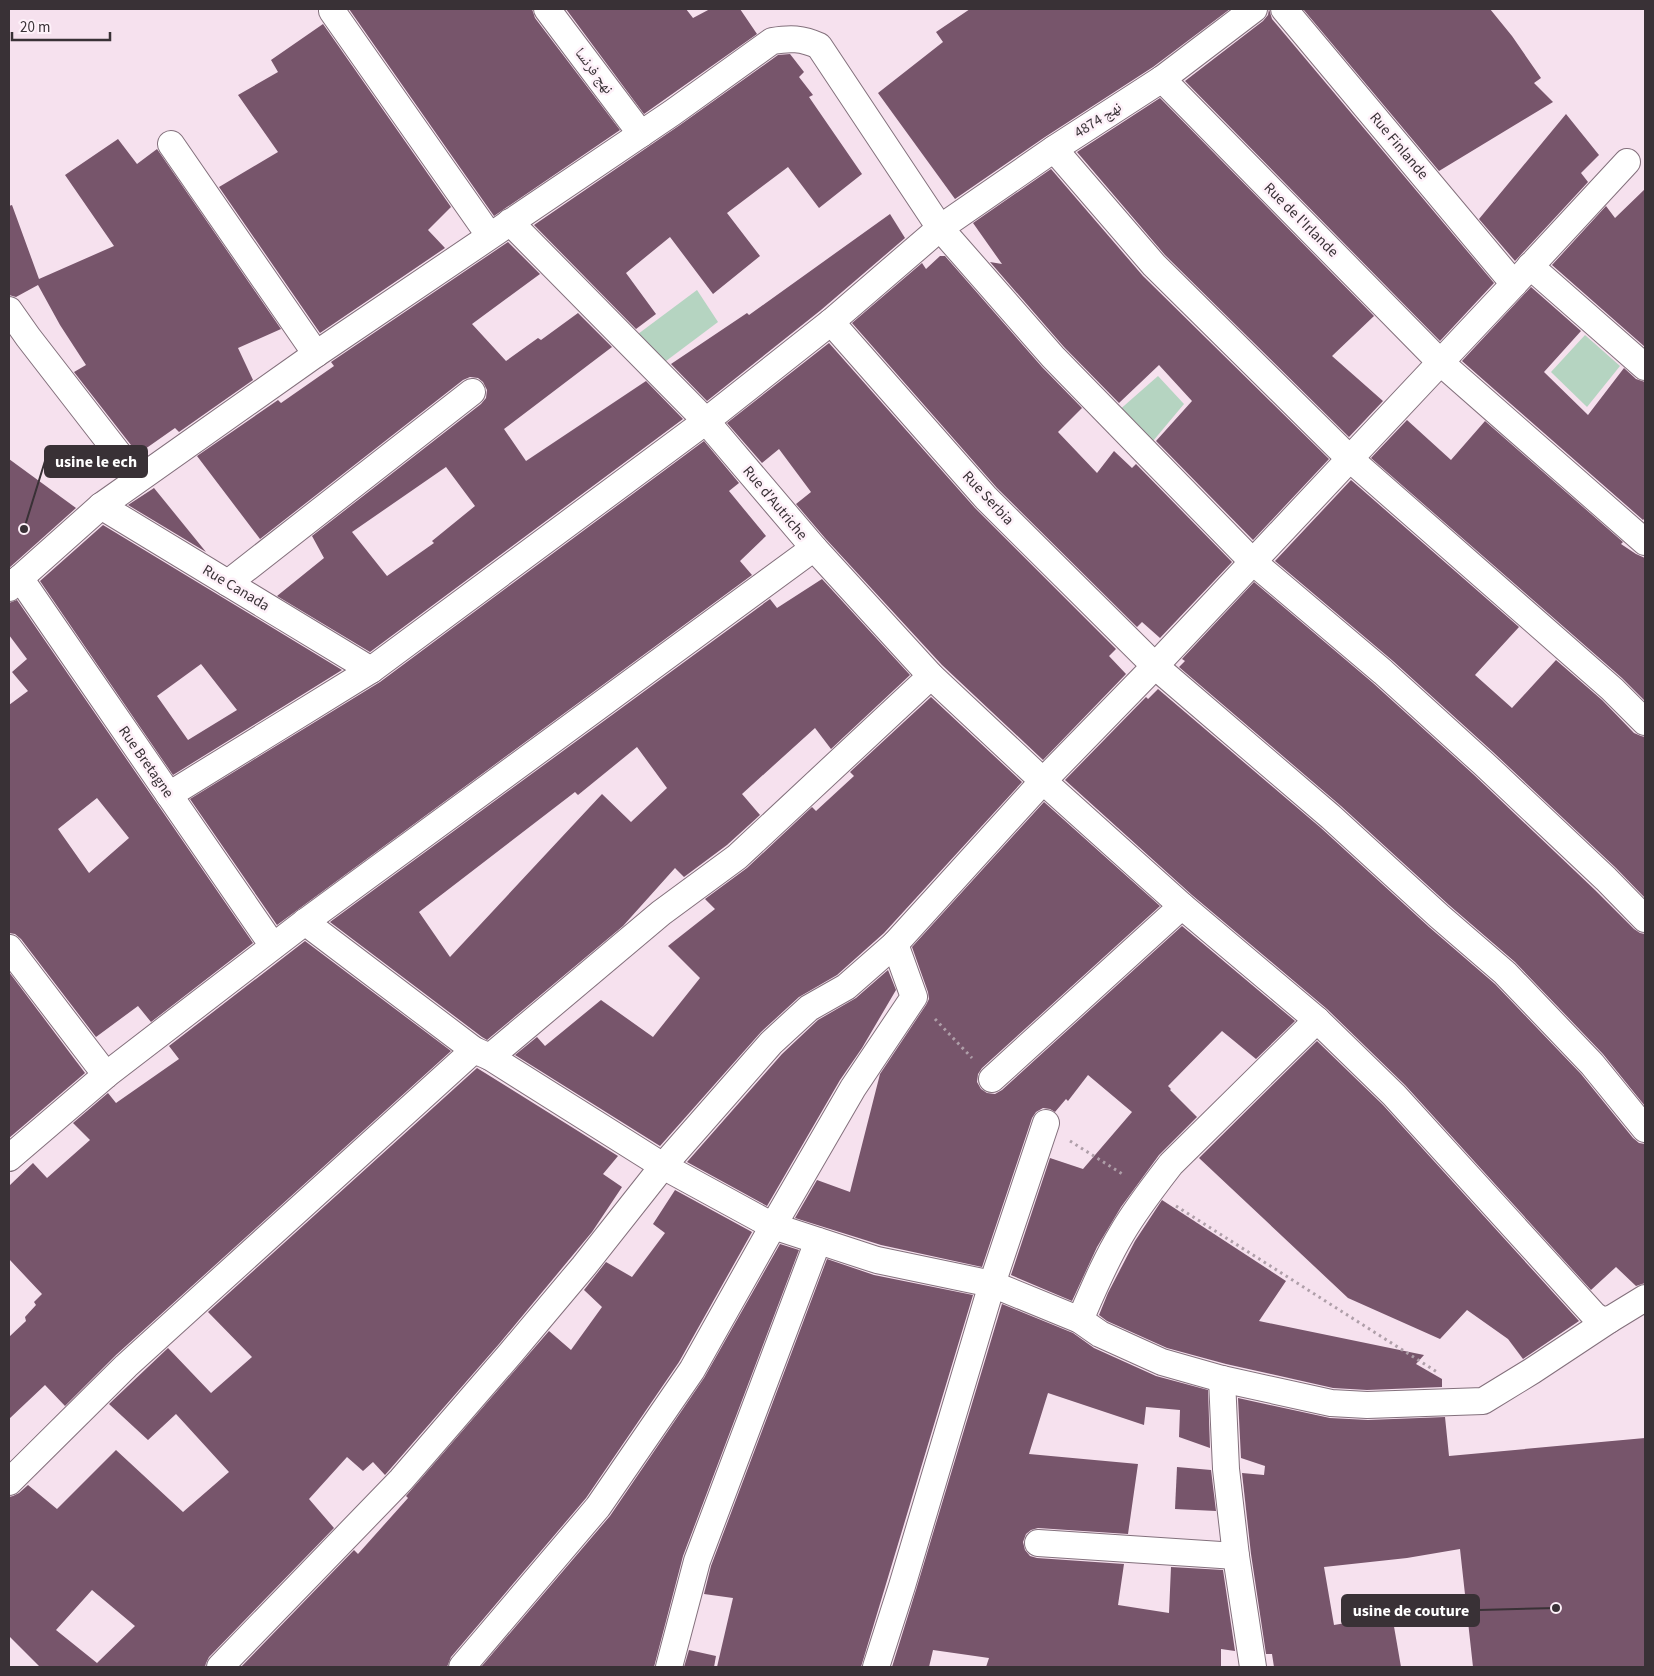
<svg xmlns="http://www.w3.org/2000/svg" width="1654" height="1676" font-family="'Source Sans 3','Noto Naskh Arabic',sans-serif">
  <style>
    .green { fill: #b5d4c1 }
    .building { fill: #77556b; fill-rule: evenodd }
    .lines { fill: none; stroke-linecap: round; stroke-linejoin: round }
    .street-casing { stroke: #83707c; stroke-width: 28 }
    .path { stroke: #af9fa9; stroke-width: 3; stroke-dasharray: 2.5 4; stroke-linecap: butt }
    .street { stroke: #fff; stroke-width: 26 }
    .labels { text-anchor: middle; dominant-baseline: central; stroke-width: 5; stroke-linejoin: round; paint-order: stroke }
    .street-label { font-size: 15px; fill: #393136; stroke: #fef1f9 }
    .leader { fill: none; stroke: #393136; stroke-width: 2 }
    .callout-dot { fill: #393136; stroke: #fef1f9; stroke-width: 2 }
    .callout { fill: #393136; stroke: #393136; stroke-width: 2 }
    .callout-label { font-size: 16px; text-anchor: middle; font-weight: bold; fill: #fff }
  </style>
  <rect width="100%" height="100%" fill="#f6e1ee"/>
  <g class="green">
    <polygon points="697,290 718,322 662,364 634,337"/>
    <polygon points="1585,335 1620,366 1587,407 1551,372"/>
    <polygon points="1158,376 1184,404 1148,447 1117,412"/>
  </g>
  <g class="building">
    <polygon points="349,9 532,9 535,18 620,130 494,216"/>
    <polygon points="566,9 686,9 693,18 710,9 740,9 757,34 644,114"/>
    <polygon points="970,9 1230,9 1153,67 1045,137 955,199 878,93 943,42 936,32"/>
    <polygon points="1269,9 1272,19 1494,283 1440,341 1185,81 1263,21 1268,15"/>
    <polygon points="1303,9 1490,9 1512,36 1541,78 1534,83 1553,102 1439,171"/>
    <polygon points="323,24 451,207 428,230 445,248 320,333 219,187 278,152 238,95 278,72 271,60"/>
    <polygon points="790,54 804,72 799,77 813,95 809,97 862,174 819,208 788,167 727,213 760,256 713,294 670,237 626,273 656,314 636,329 534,225 680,125 778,55"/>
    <polygon points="1160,98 1374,316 1332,356 1383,401 1349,437 1165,255 1077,152"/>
    <polygon points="1566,114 1599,155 1581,173 1588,182 1515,261 1479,219"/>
    <polygon points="118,139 137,164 157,149 281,329 238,348 253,380 179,432 175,428 138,454 74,372 86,365 60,325 38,285 16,297 9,295 9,206 12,205 39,279 114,246 65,175"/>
    <polygon points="1051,169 1143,276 1329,459 1253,540 1156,441 1192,401 1159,365 1119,403 1064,347 990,262 1002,264 973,223"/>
    <polygon points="1645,189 1645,347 1552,265 1606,206 1615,218"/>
    <polygon points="890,214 905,238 821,310 707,401 671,364 747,313 749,315"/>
    <path d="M508,242L540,274L472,324L506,361L538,338L541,340L578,313L612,347L504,429L526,461L646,381L683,419L370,652L277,596L324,558L312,536L481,404L486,398L487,390L483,382L478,378L470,377L463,380L260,539L197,456L278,400L281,403L334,366L331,362ZM446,467L475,506L432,541L434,543L387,576L352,532Z"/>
    <polygon points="940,256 945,256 1042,367 1082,408 1058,432 1097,473 1114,451 1132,468 1136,464 1232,562 1160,638 1142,622 1137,627 997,488 852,323 922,263 926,269"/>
    <polygon points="1531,287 1581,331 1544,372 1588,415 1624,368 1636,379 1645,382 1645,518 1643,520 1462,361"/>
    <polygon points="829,343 975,508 1116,649 1109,656 1126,674 1043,760 942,665 825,538 796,504 811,492 779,449 762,463 727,423"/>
    <polygon points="1407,420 1451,460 1485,421 1623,542 1621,544 1636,554 1645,558 1645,701 1622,678 1371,458"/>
    <polygon points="704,441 739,483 729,491 766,536 740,561 752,575 277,925 190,799 380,682"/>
    <polygon points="9,459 76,508 9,568"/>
    <polygon points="1351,480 1519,627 1475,675 1512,708 1556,660 1602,700 1634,733 1641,736 1645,737 1645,898 1616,868 1493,752 1393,661 1275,561"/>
    <polygon points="154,488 206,552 128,505"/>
    <path d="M103,525L342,670L173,775L40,581ZM201,664L237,710L188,740L157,696Z"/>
    <path d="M822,579L910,675L831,749L815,728L742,794L760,815L727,845L684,877L675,868L623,926L487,1040L482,1037L330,922L770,599L777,608ZM637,747L667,788L631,822L602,794L450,957L419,912L575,792L578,795Z"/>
    <polygon points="1254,582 1373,683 1473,774 1595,890 1634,929 1640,933 1645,934 1645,1106 1603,1054 1515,962 1449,905 1341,806 1179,667 1185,661 1182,659"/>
    <path d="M17,600L253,943L151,1022L138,1006L96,1037L21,939L15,934L9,933V705L28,691L12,672L27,659L9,635V603ZM97,798L129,838L89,873L58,829Z"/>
    <polygon points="1158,689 1321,828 1429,927 1495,984 1581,1074 1633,1138 1639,1143 1645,1144 1645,1283 1636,1286 1616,1267 1591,1290 1405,1085 1327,1009 1192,895 1065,780 1146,697 1148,699"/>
    <polygon points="931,697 1022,782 884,933 837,975 799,997 761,1032 660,1146 515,1055 537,1037 545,1046 601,1000 653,1037 700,978 668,946 715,909 705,899 747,868 812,807 816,811 854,776 850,772"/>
    <polygon points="1044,802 1160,906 982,1068 978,1074 977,1082 981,1089 987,1093 995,1094 1002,1090 1182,926 1295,1021 1256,1059 1222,1031 1168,1086 1171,1089 1170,1090 1197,1117 1159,1155 1121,1207 1097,1247 1072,1301 1011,1275 1050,1158 1083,1169 1132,1112 1088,1075 1068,1101 1066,1099 1055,1112 1050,1109 1043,1108 1036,1112 1032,1118 982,1267 881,1245 795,1218 817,1180 850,1192 880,1074 926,1005 929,999 928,992 912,947"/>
    <polygon points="305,941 451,1051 116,1355 65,1406 45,1385 9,1419 9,1337 26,1321 25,1317 36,1305 34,1302 42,1294 9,1259 9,1186 33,1163 47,1178 90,1140 73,1123 108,1093 116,1103 179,1059 169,1046"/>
    <polygon points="888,970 896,990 862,1048 840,1080 767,1206 687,1162 782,1054 818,1020 856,998"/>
    <polygon points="9,972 85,1073 9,1138"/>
    <polygon points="1317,1041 1383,1105 1579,1321 1523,1359 1508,1339 1467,1310 1440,1339 1348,1298 1199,1158"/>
    <path d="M477,1068L618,1156L603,1174L622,1187L592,1232L499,1344L385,1475L373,1462L363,1471L347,1457L309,1499L334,1528L209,1657L206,1663L205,1667H40L9,1636V1497L13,1496L19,1493L28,1485L57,1509L116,1450L183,1512L229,1472L176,1414L148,1440L109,1404L168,1348L211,1393L252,1357L208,1312ZM92,1590L135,1626L97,1663L56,1630Z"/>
    <polygon points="675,1190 752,1232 679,1362 586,1498 451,1657 447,1667 241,1667 354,1550 358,1554 408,1498 406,1496 549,1331 571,1350 602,1307 584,1290 606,1262 632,1277 665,1233 653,1224"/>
    <polygon points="1162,1200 1286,1281 1259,1321 1424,1355 1416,1364 1442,1379 1442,1387 1367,1390 1333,1388 1226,1364 1167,1348 1107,1321 1099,1315 1108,1293 1135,1241"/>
    <polygon points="780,1244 799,1250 683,1556 654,1667 481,1667 610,1516 704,1378"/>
    <polygon points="827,1259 874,1275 973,1295 861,1667 717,1667 733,1598 704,1594 711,1566"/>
    <polygon points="1002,1304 1073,1333 1094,1348 1156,1376 1208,1390 1210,1448 1179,1437 1180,1410 1146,1407 1144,1425 1048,1393 1029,1454 1138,1464 1128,1534 1038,1528 1031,1530 1026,1534 1023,1542 1025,1550 1030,1556 1037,1558 1124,1564 1118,1605 1169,1613 1171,1567 1223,1570 1235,1651 1221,1649 1221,1667 986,1667 989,1658 933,1650 929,1667 892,1667 916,1590"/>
    <polygon points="1238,1398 1330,1418 1368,1420 1445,1417 1449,1456 1645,1438 1645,1667 1473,1667 1460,1549 1407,1558 1324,1567 1334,1625 1392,1615 1401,1667 1274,1667 1272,1654 1266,1654 1251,1554 1242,1473 1264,1475 1265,1466 1241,1458"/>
    <polygon points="1177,1467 1211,1470 1216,1511 1175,1509"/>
    <polygon points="689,1650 716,1656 714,1667 684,1667"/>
  </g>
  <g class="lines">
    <g class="street-casing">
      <g id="street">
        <polyline points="547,9 641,134"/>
        <polyline points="1284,9 1514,284"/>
        <polyline points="332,11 489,235"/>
        <polyline points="1162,79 1440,362 1645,542"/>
        <polyline points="171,144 316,354"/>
        <polyline points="1054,149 1154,265 1349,458 1612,689 1645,722"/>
        <polyline points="510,222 706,421 814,548 931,676 1043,781 1182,906 1317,1020 1394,1095 1594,1315 1600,1319 1609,1320 1645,1298"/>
        <polyline points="1530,266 1645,367"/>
        <polyline points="9,310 28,337 138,479"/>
        <polyline points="831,322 986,498 1155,666 1331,817 1439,916 1505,973 1592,1064 1645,1129"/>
        <polyline points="101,506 371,670"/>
        <polyline points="20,578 273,946"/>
        <polyline points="228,583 472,392"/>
        <path d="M9,588L101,506L316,354L672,113L772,41C790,38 802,38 819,46L940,228L1053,357L1252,561L1383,672L1483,763L1606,879L1645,919"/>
        <polyline points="169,795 371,670 706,421 831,322 940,228 1054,149 1162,79 1254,9"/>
        <polyline points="305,922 474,1050 490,1057 663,1166 773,1226 877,1260 992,1284 1080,1320 1100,1334 1162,1362 1222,1379 1331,1403 1367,1405 1483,1401 1532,1371 1609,1320"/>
        <polyline points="9,948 106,1075"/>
        <polyline points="490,1057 661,913 737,857 931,676"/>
        <polyline points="992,1079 1182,906"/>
        <polyline points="9,1158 106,1075 305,922 814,548"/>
        <path d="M1080,1320C1093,1290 1105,1261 1122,1233C1136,1209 1154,1186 1171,1164L1317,1020"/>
        <polyline points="1222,1379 1226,1469 1236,1556 1253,1667"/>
        <polyline points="9,1482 126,1366 474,1050"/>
        <polyline points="1038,1543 1236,1556"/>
        <polyline points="220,1667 401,1480 510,1354 584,1266 663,1166 771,1043 809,1008 846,987 895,944 1043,781 1155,666 1514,284 1627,162"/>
        <polyline points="462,1667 598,1507 692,1370 773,1226 853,1088 914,997 895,944"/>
        <polyline points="669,1667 697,1561 818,1241"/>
        <polyline points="876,1667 902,1586 992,1284 1046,1123"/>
      </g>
    </g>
    <g class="path">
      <polyline points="935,1019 972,1058"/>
      <polyline points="1070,1141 1124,1175"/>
      <polyline points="1176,1206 1437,1372"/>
    </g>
    <use href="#street" class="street"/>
  </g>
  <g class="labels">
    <g class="street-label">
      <text transform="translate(594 71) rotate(53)">نهج فرنسا</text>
      <text transform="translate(1098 120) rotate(-33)">نهج 4874</text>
      <text transform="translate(1399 146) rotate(50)">Rue Finlande</text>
      <text transform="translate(1301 220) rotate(45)">Rue de l'Irlande</text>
      <text transform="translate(988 498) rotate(47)">Rue Serbia</text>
      <text transform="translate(775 503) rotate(50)">Rue d'Autriche</text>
      <text transform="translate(236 588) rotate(31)">Rue Canada</text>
      <text transform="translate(146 762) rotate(55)">Rue Bretagne</text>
    </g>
  </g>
  <path class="leader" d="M24 529L45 461M1556 1608L1479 1610"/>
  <g class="callout-dot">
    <circle cx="24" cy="529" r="5"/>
    <circle cx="1556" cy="1608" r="5"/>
  </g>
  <g class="callout">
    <rect x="45" y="446" width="102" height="31" rx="5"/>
    <rect x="1342" y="1595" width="137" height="31" rx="5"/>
  </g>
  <g class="callout-label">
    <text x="96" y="467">usine le ech</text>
    <text x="1411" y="1616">usine de couture</text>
  </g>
  <rect width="1654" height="1676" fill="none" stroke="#393136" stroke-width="20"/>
  <path d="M12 32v8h98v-8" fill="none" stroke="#393136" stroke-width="2.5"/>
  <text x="20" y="32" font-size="15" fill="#393136" stroke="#fef1f9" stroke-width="4" paint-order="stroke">20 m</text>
</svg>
